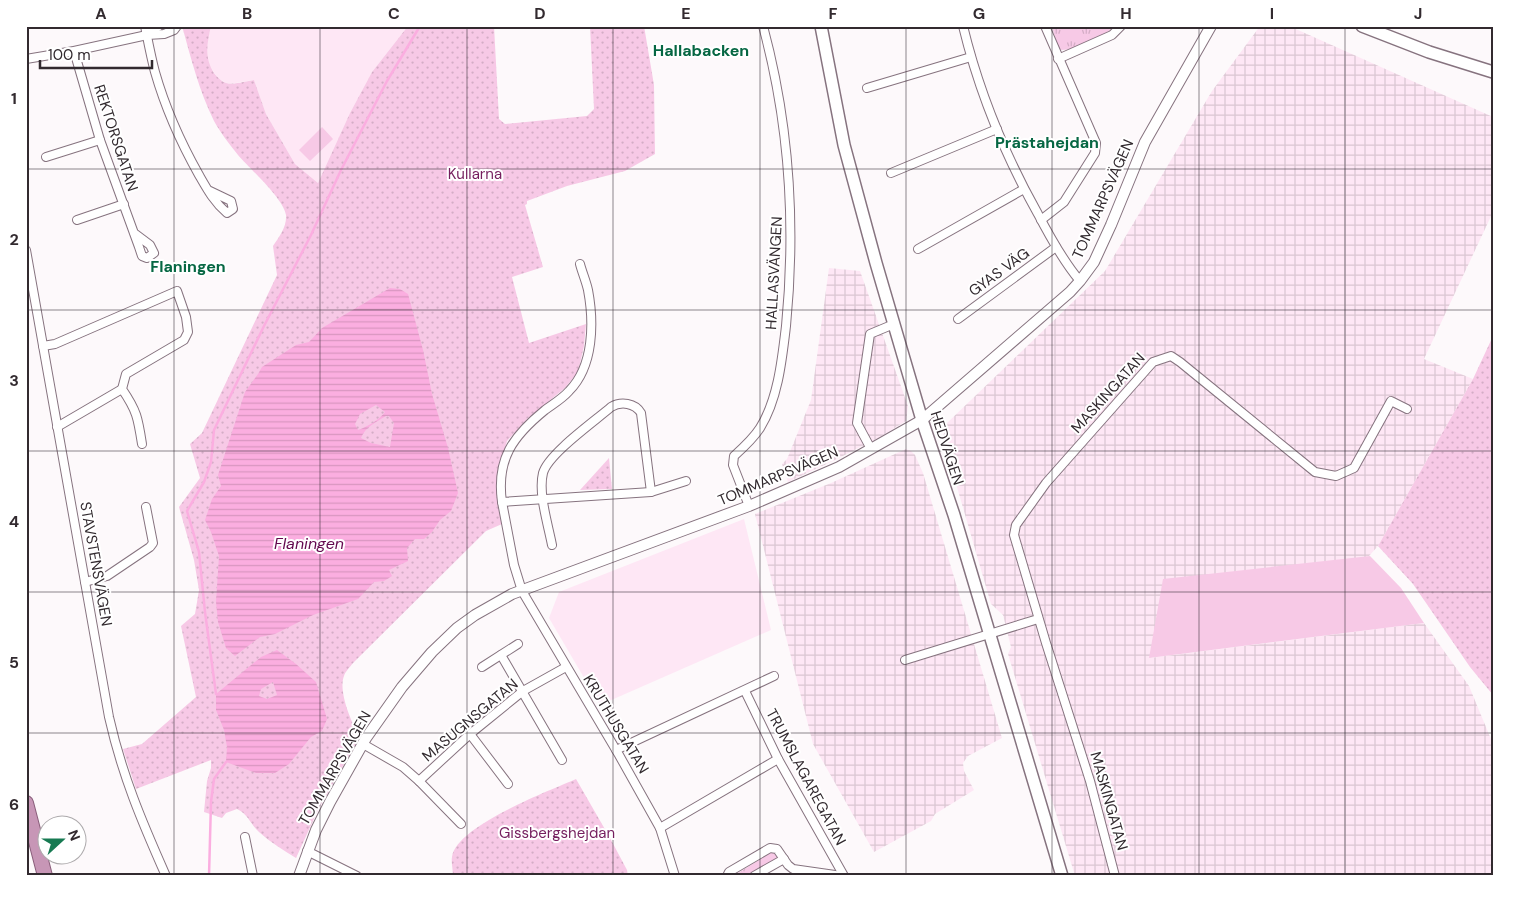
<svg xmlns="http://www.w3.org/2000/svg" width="1519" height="902" font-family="'DM Sans',sans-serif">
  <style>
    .built { fill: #fee7f5 }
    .industrial { fill: url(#industrial-grid) }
    .grass { fill: url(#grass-tufts) }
    .park { fill: url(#park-dots) }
    .garden { fill: #f7c9e6 }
    .water { fill: url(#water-rules); fill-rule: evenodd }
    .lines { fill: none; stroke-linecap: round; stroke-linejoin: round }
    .stream { stroke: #fbaee0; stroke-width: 2.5 }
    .minor-casing { stroke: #86737f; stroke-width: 10 }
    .tertiary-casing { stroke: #86737f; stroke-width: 12 }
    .secondary-casing { stroke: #86737f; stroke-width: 14 }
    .trunk-casing { stroke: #8a5f7b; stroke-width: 16 }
    .minor { stroke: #fff; stroke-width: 8 }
    .tertiary { stroke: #fff; stroke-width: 10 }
    .secondary { stroke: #fff; stroke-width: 11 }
    .trunk { stroke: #c796b6; stroke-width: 14 }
    .grid { fill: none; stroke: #322a2f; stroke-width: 1; stroke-opacity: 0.55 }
    .labels { text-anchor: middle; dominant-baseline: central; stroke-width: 4; stroke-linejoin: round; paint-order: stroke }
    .street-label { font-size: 15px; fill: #322a2f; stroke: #fff }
    .park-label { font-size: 15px; fill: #751e5e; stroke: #fff }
    .neighbourhood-label { font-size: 16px; font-weight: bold; fill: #066743; stroke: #fff }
    .water-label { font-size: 16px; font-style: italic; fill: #63084e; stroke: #fff }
    .neatline { fill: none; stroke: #322a2f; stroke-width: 2 }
    .grid-label { font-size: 16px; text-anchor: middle; font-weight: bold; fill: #322a2f }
  </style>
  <defs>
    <pattern id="industrial-grid" width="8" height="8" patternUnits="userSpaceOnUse" patternTransform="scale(1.25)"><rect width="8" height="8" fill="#fee7f5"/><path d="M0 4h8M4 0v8" fill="none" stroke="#dac6d2"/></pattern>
    <pattern id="grass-tufts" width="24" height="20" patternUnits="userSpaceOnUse" patternTransform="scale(1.25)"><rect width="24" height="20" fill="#f7c9e6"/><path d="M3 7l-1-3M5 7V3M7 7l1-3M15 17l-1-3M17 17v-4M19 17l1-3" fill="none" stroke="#d4adc6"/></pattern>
    <pattern id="park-dots" width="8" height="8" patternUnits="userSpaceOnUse" patternTransform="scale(1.25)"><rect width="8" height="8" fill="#f7c9e6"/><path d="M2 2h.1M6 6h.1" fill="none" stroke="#d4adc6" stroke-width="1.8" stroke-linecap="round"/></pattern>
    <pattern id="water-rules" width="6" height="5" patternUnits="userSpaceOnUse" patternTransform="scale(1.25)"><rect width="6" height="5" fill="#fbaee0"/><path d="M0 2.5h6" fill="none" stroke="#d896c0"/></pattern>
  </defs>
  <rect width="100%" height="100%" fill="#fdf9fb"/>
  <g class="built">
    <polygon points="211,26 408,26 372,72 350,113 318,183 295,164 266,114 254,80 236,83 226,83 218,78 208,64 206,47"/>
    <polygon points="744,519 771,630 600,705 549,618 559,592"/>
  </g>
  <g class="industrial">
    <polygon points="1260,26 1289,26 1493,117 1493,212 1424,359 1473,379 1378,546 1369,556 1150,658 1424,623 1469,686 1493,744 1493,876 1075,876 1008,654 1011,647 1003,615 991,604 943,439 945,425 1105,271 1212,91"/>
    <polygon points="829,268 860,271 908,406 906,421 880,437 837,459 788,482 782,464 787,459 811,400"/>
    <polygon points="906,449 911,451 915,455 923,473 1002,738 968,756 963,763 964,771 974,790 935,814 931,821 874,852 813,744 755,514 831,483"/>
  </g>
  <g class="grass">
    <path d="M1052,26H1115C1101,38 1079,50 1061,50L1057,45Z"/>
    <polygon points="772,852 776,852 778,855 777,859 748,876 733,876"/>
  </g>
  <g class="park">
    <path d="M182,26H211C207,44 204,57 214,73C217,77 221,81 226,83C235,85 246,81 254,80L266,114L295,164L318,183L350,113L372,72L408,26H494L499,119L505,124L587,116L594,109L590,26H644L654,85L655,154L625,171L567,186L527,201V204L525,205L543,267L512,277L529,343L586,324L584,346L578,372L565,388L527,419L507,441L497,478L502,524L486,531L353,663C350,667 345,672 344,676C338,690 351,724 360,736L318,810L296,858C283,850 270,842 259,832C250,824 249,815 237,809L226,813L222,818L204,812L207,781L211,768V760L136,789L123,749L142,744L196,697L181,626L195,614L199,590L194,560L179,507L200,478L190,444L202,433L277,275L273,246C279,237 287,227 286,215C283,198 250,169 238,155C230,145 220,132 214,121C199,91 191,58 182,26Z"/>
    <polygon points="1493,336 1493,695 1470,667 1413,584 1378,546 1473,379"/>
    <polygon points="609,458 612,489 580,490"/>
    <path d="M576,779L610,838L627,870L628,876H453C453,870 451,862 452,857C456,826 549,791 576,779Z"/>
  </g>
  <g class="garden">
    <polygon points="322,127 333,139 310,161 299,150"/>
    <polygon points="1370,556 1401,588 1424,623 1149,658 1163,579"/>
  </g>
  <g class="water">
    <path d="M390,288L400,289L408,294L423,350L432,394L448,448L458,493L451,511L440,520L432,532L424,539H415L407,548L408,561L389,570L392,576L384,581L374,582L358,599L313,615L275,634L260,637L235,656L226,648L218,622L216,602L219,556L211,532L205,520L212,499L221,486L218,475L245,392L258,374L262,367L296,345L309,342L322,328ZM376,405L385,412C379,420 367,427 358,430L355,424L360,414ZM386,416H389L394,423L390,447L371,443L361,438C365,427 376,422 386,416Z"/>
    <path d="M277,650L296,664L316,682L327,719L322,731L311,737L289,764L275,773H256L226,762L227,747L224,730L216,710V694L261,657ZM273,682L277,695L267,699L259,696L261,689Z"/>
  </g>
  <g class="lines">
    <g class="stream">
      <polyline points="216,694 205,612 199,552 187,511 204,482 211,462 214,430 264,326 311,235 341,170 387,81 420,26"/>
      <polyline points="209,876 211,802 214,779 226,762"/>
    </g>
    <g class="minor-casing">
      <g id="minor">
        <path d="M145,26C148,41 151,57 155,72C165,107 181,143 199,175C207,189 214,202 227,213L233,209L231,201L208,190"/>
        <path d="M963,26C979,92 1005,155 1038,214C1050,237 1063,261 1080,281"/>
        <polyline points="148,34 159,26"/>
        <polyline points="74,51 100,140 139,247 142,256 147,258 154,253 150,245 134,233"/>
        <polyline points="26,59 74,51 147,35 164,34 174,30 177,26"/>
        <polyline points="1058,59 1112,35 1121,26"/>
        <polyline points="867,88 971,57"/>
        <polyline points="46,157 100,140"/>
        <polyline points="891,173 997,129"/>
        <polyline points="77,220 124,204"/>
        <polyline points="1041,220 1064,202 1095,153 1096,143 1045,26"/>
        <polyline points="918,249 1024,189"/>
        <path d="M26,250L109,717C122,775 142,822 166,876"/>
        <path d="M580,264C582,272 586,281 588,290C594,322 594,366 569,391C562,399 553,404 545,410C513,436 496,459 502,502L514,565L522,591L619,755L660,828L675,876"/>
        <polyline points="958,319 1056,247"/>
        <path d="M43,346L55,344L177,291L186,317L188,332L184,340L126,374L122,389C137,411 138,418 142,444"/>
        <polyline points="57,427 122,389"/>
        <polyline points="871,449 857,423 870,334 894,324"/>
        <polyline points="502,502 651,492 686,481"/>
        <path d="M749,506L733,465L734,456C744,447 753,439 760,428C778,399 782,360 786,326C796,224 790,126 763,26"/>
        <path d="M552,545C548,524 538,493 543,473C548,454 595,421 611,407C621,401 635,403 641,413L651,492"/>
        <polyline points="85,582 107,576 150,547 153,543 146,507"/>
        <polyline points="501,655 562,760"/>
        <polyline points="905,660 1038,619"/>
        <polyline points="482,667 518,644"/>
        <polyline points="745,691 778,759 844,876"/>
        <polyline points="470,734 508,784"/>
        <polyline points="363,744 403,767 419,781 461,824"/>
        <polyline points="616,750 774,676"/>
        <polyline points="419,781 470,734 523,691 566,667"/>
        <polyline points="660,828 778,759"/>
        <polyline points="245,837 253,876"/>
        <polyline points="307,851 357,876"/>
        <polyline points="727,876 729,872 770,848 777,849 788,865 793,869 842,876"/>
        <polyline points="754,876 784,859"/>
        <polyline points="1115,876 1090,781 1046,643 1014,535 1016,525 1046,483 1153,362 1171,356 1180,362 1315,472 1336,476 1354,468 1391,401 1407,409"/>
      </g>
    </g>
    <g class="tertiary-casing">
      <polyline id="tertiary" points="299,876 316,830 330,802 366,738 402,687 432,652 457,628 475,615 512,594 749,506 839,467 922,420 1070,292 1080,281 1094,262 1111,225 1145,142 1211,26"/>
    </g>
    <g class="secondary-casing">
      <g id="secondary">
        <polyline points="821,26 844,145 876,263 922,420 954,515 1062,876"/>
        <polyline points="1362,26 1429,52 1493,72"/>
      </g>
    </g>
    <g class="trunk-casing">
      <polyline id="trunk" points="26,803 45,876"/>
    </g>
    <use href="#minor" class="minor"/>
    <use href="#tertiary" class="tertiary"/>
    <use href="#secondary" class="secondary"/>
    <use href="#trunk" class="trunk"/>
  </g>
  <path class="grid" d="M174,26V876M320,26V876M467,26V876M613,26V876M760,26V876M906,26V876M1052,26V876M1199,26V876M1345,26V876M26,169H1493M26,310H1493M26,451H1493M26,592H1493M26,733H1493"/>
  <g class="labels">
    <g class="street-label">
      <text transform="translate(116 138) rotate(72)">REKTORSGATAN</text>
      <text transform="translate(1103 199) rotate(-66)">TOMMARPSVÄGEN</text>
      <text transform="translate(999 272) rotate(-36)">GYAS VÄG</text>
      <text transform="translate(774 273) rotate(-87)">HALLASVÄNGEN</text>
      <text transform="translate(1108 393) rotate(-48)">MASKINGATAN</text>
      <text transform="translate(947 448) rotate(72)">HEDVÄGEN</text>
      <text transform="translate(778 476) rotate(-23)">TOMMARPSVÄGEN</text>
      <text transform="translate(96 564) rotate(80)">STAVSTENSVÄGEN</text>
      <text transform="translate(470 720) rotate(-40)">MASUGNSGATAN</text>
      <text transform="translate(616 724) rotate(59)">KRUTHUSGATAN</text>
      <text transform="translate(335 768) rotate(-60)">TOMMARPSVÄGEN</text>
      <text transform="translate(806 777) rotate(62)">TRUMSLAGAREGATAN</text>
      <text transform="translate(1109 801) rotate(74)">MASKINGATAN</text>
    </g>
    <g class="park-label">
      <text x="475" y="174">Kullarna</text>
      <text x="557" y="833">Gissbergshejdan</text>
    </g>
    <g class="neighbourhood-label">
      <text x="701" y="50">Hallabacken</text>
      <text x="1047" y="142">Prästahejdan</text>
      <text x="188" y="266">Flaningen</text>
    </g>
    <g class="water-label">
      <text x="309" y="543">Flaningen</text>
    </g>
  </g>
  <rect width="1519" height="902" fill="none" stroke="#ffffff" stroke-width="55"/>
  <g transform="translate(62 840) rotate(69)"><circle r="24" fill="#ffffff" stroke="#adaaac"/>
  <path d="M0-4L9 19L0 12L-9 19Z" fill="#177a52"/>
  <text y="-8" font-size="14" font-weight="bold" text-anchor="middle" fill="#322a2f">N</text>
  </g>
  <path d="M40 60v8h112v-8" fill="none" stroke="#322a2f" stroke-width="2.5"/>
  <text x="48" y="60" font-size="15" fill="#322a2f" stroke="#ffffff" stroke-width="4" paint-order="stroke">100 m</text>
  <rect x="28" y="28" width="1464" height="846" class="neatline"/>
  <g class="grid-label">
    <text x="101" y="19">A</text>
    <text x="247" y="19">B</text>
    <text x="394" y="19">C</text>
    <text x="540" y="19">D</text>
    <text x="686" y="19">E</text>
    <text x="833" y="19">F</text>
    <text x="979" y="19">G</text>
    <text x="1126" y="19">H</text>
    <text x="1272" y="19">I</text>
    <text x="1418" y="19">J</text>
    <text x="14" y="104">1</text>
    <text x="14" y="245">2</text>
    <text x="14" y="386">3</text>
    <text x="14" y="527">4</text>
    <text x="14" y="668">5</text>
    <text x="14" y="810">6</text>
  </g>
</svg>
